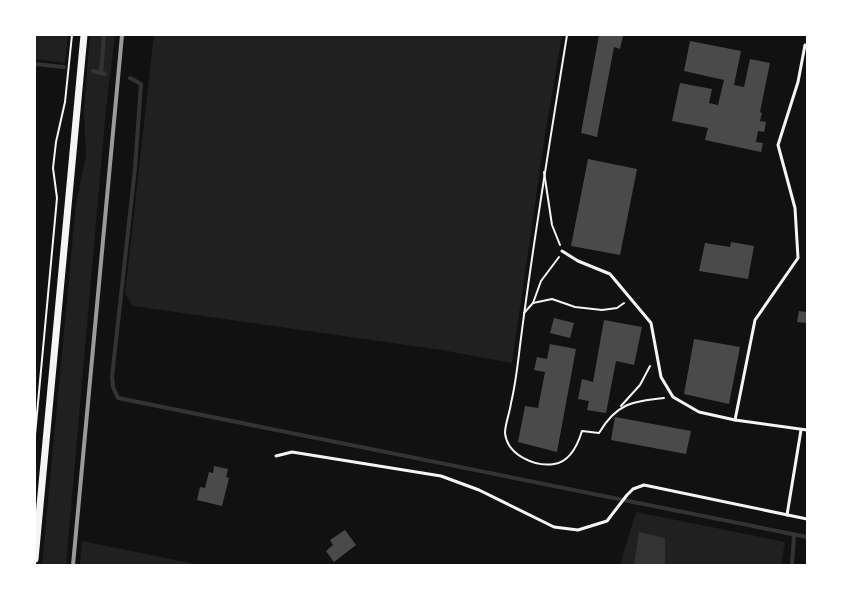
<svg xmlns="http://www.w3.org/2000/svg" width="842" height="600" font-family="'Roboto Condensed',sans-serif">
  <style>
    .green { fill: #202020 }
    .water { fill: #333 }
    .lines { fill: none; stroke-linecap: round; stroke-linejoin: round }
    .stream { stroke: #333; stroke-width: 4 }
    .building { fill: #4a4a4a }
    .path { stroke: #f5f5f5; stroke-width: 2 }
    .service { stroke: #f5f5f5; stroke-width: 3 }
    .tertiary { stroke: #f5f5f5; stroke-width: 7 }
    .rail { stroke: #9a9a9a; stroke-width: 4 }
  </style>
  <rect width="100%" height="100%" fill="#111"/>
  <g class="green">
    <polygon points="35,35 68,35 65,63 35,59"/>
    <polygon points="90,35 115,35 106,109 66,565 42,565 76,204 86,156 84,110"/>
    <polygon points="154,35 562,35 545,134 512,363 442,350 133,306 125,294"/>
    <polygon points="636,512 785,542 781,565 620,565"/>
    <polygon points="82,541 200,565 80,565"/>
  </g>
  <polygon class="water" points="639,532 665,538 665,565 634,565"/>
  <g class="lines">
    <g class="stream">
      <polyline points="35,64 64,67"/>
      <polyline points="93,71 105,74"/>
      <polyline points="101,73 104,35"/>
      <polyline points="130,78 141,84 135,168 112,377 113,387 118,398 807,537"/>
      <polyline points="792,565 794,536"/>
    </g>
  </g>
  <g class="building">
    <polygon points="599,35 623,36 620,49 614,47 597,137 581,133"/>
    <polygon points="690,41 741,51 734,85 744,87 750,59 770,63 760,112 762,113 760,121 766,122 764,132 758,131 756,142 763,143 761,152 705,140 708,128 672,121 680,83 712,89 709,103 718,105 724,80 684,71"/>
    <polygon points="588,159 637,169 620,255 571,246"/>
    <polygon points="731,242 754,246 748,279 699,271 705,243 730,247"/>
    <polygon points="799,311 807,312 807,323 797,322"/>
    <polygon points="554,318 574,323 570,338 550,333"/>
    <polygon points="604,320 642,327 634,365 616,361 606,413 587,410 589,401 578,399 582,379 593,382"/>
    <polygon points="694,339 740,347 729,404 684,394"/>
    <polygon points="550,344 576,349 557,452 518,442 525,406 538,408 545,372 534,370 537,357 547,359"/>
    <polygon points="615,417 691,431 686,454 611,440"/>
    <polygon points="214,466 228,469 226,477 229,478 222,506 197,500 200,487 205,488 209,472 213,473"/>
    <polygon points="345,530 356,545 334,562 326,551 333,545 330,540"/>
  </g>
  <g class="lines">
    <g class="path">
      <path d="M567,35C550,141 532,247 519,354C517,370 515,387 511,403C510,412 505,424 505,433C507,455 535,467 554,464C570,462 578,444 582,431L599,433C616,404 632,401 664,398"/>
      <polyline points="544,172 552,225 560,245"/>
      <polyline points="533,303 552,299 575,307 602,310 617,308 624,303"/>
      <polyline points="524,313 533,303 541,281 559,257"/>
      <polyline points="621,406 640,385 650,366"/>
      <polyline points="35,435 57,198 53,168 56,142 65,102 72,35"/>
    </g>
    <g class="service">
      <polyline points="805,45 798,82 778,145 795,208 798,258 755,320 735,420 807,430"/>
      <polyline points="562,251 578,261 610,274 651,323 661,377 673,397 699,412 735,420"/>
      <polyline points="276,456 292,452 441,476 479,490 554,527 578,530 607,521 627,495 633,489 644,485 807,519"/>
      <polyline points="787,515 801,430"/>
    </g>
    <polyline class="tertiary" points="35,559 84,35"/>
    <polyline class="rail" points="73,565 122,35"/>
  </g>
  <rect width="842" height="600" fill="none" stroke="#ffffff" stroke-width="72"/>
</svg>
